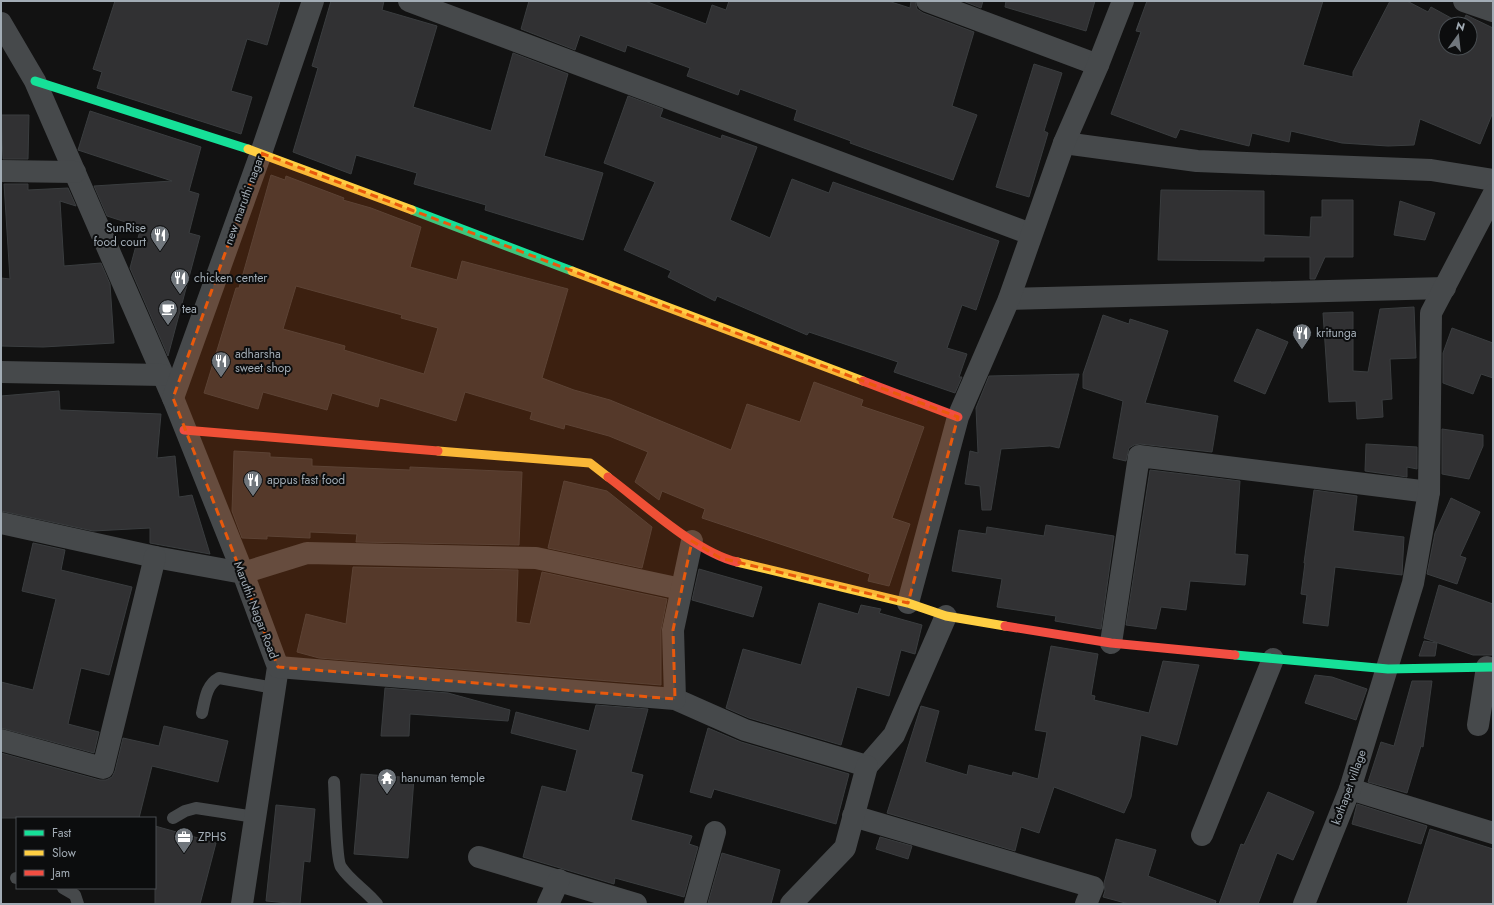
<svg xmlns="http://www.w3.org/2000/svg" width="1494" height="905" font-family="Jost,sans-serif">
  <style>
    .building { fill: #313133; stroke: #3a3d3f; fill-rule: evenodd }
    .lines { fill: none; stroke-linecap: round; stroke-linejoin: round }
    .lane { stroke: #46494b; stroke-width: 12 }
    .street { stroke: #46494b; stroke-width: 22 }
    .fast { stroke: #16e098; stroke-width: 9 }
    .slow { stroke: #ffcf43; stroke-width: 9 }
    .jam { stroke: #f24e42; stroke-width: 9 }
    .marked { fill: #e8590c; fill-opacity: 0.2; stroke: #e8590c; stroke-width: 3; stroke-dasharray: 8 5; stroke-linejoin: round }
    .labels { text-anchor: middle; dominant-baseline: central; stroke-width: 4; stroke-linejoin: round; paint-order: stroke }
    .street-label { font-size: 12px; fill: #a2acb5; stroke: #0c0d0e }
    .poi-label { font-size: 12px; fill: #a2acb5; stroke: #0c0d0e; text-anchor: start }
  </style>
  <rect width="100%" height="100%" fill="#121212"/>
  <g class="building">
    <polygon points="115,1 280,1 267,45 247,39 231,91 252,97 241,134 97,88 102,72 93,69"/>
    <polygon points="331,1 384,1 382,10 437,26 413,107 491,131 513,53 568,74 544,156 603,173 583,240 485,210 486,205 414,184 417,173 356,155 351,174 293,152 318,68 312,66"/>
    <polygon points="529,1 645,1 706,24 712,5 726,10 729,1 888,1 910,8 911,1 915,1 917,9 923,13 974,32 952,106 977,115 953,180 850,143 851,141 794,120 797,110 740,89 738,95 687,76 690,68 627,45 625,52 580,35 575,50 521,29"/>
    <polygon points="963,1 983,1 981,8"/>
    <polygon points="1006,1 1095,1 1086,31 1005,7"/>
    <polygon points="1147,1 1323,1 1303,65 1353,77 1353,72 1390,1 1407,1 1428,12 1431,7 1462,24 1446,24 1446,48 1470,48 1470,24 1462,24 1466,15 1493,28 1493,112 1480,144 1420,119 1414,145 1388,146 1342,143 1291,131 1289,142 1252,133 1249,146 1180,129 1176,138 1111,114 1141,32 1136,31"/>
    <polygon points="1034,64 1062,73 1044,131 1048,133 1029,197 996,187"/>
    <polygon points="628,96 663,109 660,117 721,139 722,135 757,147 730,220 770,238 792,179 829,193 833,182 999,241 976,310 962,305 947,348 967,354 959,377 962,377 955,393 894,372 898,362 809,332 807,335 717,296 715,301 668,277 671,271 624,250 655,182 604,163"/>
    <polygon points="90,111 201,147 189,191 199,194 189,233 200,236 168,356 130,268 141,227 107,216 94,186 172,181 78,150"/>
    <polygon points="1,115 29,115 28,159 3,159"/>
    <path d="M271,175L285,180L286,176L344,198L343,200L371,208L421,227L410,267L457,280L462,261L568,289L542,378L574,390L610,400L731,450L747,404L800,422L814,382L863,400L861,406L924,427L892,518L910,524L889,586L868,581L870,574L702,518L705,509L662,491L659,500L635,482L648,452L609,436L565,424L564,429L530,419L532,412L465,392L456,421L380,398L378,407L332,393L327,410L263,392L258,409L204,393L236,288H239ZM296,286L402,315L401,318L438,328L424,374L344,350L345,346L283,329Z"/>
    <polygon points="4,184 28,184 28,190 68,188 76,206 60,201 64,266 101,263 110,284 114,343 43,347 1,346 1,278 10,279"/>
    <polygon points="1161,190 1264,191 1264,235 1310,237 1311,217 1322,217 1322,200 1353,200 1353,257 1325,257 1315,279 1310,279 1310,257 1264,257 1264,261 1158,260"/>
    <polygon points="1400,201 1435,213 1425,240 1394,235"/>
    <polygon points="1414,307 1416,358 1390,359 1392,399 1382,400 1383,417 1357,419 1356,401 1329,402 1323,313 1353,312 1353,371 1368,372 1380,309"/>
    <polygon points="1103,315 1129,324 1130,319 1168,331 1145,403 1218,416 1212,452 1140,444 1134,445 1129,448 1126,461 1113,458 1123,401 1083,388 1083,374"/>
    <polygon points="1452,328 1493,343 1493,378 1481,374 1473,394 1443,383 1443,353"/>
    <polygon points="1257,329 1288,342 1265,394 1234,381"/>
    <polygon points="1079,374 1059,448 1050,446 1001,449 991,510 982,510 980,486 965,484 970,451 978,453 976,408 989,376"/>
    <polygon points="59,391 60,410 161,414 157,458 175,456 179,497 192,495 210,554 150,543 150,528 93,531 1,511 1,396"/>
    <polygon points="1442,429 1483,435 1483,446 1469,479 1442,474"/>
    <polygon points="1366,444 1417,447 1417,469 1407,467 1407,477 1365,471"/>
    <polygon points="234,451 270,453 270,457 312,459 312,466 410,470 410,467 522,472 519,545 356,542 357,534 310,532 310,538 267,536 267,539 242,538 232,511"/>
    <polygon points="1150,470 1240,481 1235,554 1248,555 1245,585 1190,581 1186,610 1161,607 1156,629 1126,625"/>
    <polygon points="564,481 607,491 652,527 642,568 548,548"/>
    <polygon points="1314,490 1357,496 1353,531 1404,537 1402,575 1335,567 1328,626 1303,623 1307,595 1301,594 1305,563 1304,563"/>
    <polygon points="1451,498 1480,512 1460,556 1466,558 1457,584 1427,574 1435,533"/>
    <polygon points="1046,525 1114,536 1101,629 1055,621 1056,616 997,607 1002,579 952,571 959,530 986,534 987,527 1044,536"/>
    <polygon points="33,543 65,550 61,570 132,587 109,675 81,668 68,724 99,732 94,753 1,728 1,682 33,690 56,599 22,591"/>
    <polygon points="353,567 518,570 516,622 530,624 542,572 667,599 661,630 661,685 319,658 297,652 306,614 346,624"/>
    <polygon points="699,569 762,587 753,617 692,600"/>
    <polygon points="1439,585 1493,604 1493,655 1473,655 1424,638"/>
    <polygon points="819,603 858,614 861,605 881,609 879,613 922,625 915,654 901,650 889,696 857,687 841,745 749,718 726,708 743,649 801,665"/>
    <polygon points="1424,641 1437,643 1435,656 1419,656"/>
    <polygon points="1051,646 1098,654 1091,695 1095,696 1094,700 1149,713 1163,661 1199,665 1177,745 1141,735 1131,797 1124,813 1054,787 1039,833 1021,827 1015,851 887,813 921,706 939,711 925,762 967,775 969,765 1012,776 1013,772 1038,779 1047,732 1035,730"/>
    <polygon points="1315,675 1332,677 1367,689 1356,720 1305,703"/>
    <polygon points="1412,681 1432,681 1423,747 1421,746 1407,793 1368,782 1381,742 1394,746"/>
    <polygon points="385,688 448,693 510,710 508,721 410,714 409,736 381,736"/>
    <polygon points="596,705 648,709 631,772 643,775 631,820 692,836 689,844 698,847 684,897 615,878 614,884 523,857 542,786 566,792 577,750 511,733 516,712 589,731"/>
    <polygon points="164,726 228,741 218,782 152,766 139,818 1,818 1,753 100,780 106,780 112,777 115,771 123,738 159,746"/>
    <polygon points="708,728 741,742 849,774 836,824 714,789 711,798 690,792"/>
    <polygon points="361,774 414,778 408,858 354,854"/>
    <polygon points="1268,792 1314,812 1293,860 1277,853 1258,904 1219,904 1241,844 1244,845"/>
    <polygon points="1357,804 1427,826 1421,844 1352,824"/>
    <polygon points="276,805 315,809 310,862 304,861 300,904 266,901"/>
    <polygon points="155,826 216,843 200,904 155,904"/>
    <polygon points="1430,829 1493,849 1493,904 1407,904"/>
    <polygon points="880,837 912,846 908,859 876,849"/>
    <polygon points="1116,839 1156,850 1148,876 1216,901 1215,904 1129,904 1103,897 1105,891 1104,883"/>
    <polygon points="722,853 780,870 771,904 708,903"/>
  </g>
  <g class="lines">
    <g class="lane">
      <path d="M202,713C205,700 206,685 219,678L274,688"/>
      <path d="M334,782C335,795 336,860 341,867C351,882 366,890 377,904"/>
      <polyline points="173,818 185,811 196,808 255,817"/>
      <polyline points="16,878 17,878"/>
      <polyline points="63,888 75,895 78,904"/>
    </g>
    <g class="street">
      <polyline points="409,1 1031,234"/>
      <polyline points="927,1 1098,65"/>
      <polyline points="1464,1 1493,11"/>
      <polyline points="1,23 35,81 173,398 243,573 278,667 242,904"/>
      <polyline points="1064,143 1197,161 1431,170 1493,180"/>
      <polyline points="1,171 75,172"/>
      <polyline points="1009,299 1445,288"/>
      <polyline points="1,372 163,375"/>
      <polyline points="173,398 261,153 313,1"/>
      <polyline points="1,523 155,557 243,573 307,553 536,558 681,589"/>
      <polyline points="908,603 958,417 1009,299 1064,143 1098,65 1123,1"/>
      <polyline points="1111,643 1139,456 1429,492"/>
      <polyline points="278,667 675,699 745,730 867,766 894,735 946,616"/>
      <polyline points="675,699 673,630 692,541"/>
      <polyline points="1478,725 1487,667"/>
      <polyline points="1,740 103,768 155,557"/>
      <polyline points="1350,789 1493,833"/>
      <polyline points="853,816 1093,887 1086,904"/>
      <polyline points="1202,835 1273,659"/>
      <polyline points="479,857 636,904"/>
      <polyline points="548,904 559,880"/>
      <polyline points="695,904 715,832"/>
      <polyline points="791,904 845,848 867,766"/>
      <polyline points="1304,904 1350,789 1413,583 1429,492 1431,313 1493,195"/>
    </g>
    <g class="fast">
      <polyline points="35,81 248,149"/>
      <polyline points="412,210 572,271"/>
      <polyline points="1235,655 1388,669 1493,667"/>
    </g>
    <g class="slow">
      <polyline points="248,149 412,210"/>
      <polyline points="572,271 863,381"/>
      <polyline points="438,451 590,463 608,477"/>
      <polyline points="737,562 908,603 946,616 1005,626"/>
    </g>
    <g class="jam">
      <polyline points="863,381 958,417"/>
      <polyline points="184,430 438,451"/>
      <path d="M608,477C643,503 695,552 737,562"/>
      <polyline points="1005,626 1111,643 1235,655"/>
    </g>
  </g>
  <path class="marked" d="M261,153L958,417L908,603L720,558L692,541L673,630L675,699L278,667L173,398Z"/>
  <defs>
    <g id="restaurant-pin" transform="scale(1)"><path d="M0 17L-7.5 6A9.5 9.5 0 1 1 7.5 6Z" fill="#70767c" stroke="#0c0d0e"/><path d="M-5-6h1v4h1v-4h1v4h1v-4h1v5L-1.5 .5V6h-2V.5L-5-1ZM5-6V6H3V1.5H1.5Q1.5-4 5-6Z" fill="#fff"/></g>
    <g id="cafe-pin" transform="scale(1)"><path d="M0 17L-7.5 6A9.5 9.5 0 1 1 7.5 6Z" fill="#70767c" stroke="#0c0d0e"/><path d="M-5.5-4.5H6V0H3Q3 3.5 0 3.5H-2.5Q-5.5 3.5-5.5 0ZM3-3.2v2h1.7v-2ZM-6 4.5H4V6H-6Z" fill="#fff"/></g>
    <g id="temple-pin" transform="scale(1)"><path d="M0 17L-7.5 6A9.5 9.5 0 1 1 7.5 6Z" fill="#70767c" stroke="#0c0d0e"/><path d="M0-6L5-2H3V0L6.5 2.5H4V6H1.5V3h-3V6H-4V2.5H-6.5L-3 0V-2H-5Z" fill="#fff"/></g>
    <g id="office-pin" transform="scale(1)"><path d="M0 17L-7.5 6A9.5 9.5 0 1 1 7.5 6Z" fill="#70767c" stroke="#0c0d0e"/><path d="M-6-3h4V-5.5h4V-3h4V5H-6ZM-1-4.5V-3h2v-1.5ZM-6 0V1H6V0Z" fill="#fff"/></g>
  </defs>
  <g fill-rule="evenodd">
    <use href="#restaurant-pin" x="160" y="235"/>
    <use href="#restaurant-pin" x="180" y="278"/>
    <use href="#cafe-pin" x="168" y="309"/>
    <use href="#restaurant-pin" x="1302" y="333"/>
    <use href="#restaurant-pin" x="221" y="361"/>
    <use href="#restaurant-pin" x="253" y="480"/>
    <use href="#temple-pin" x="387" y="778"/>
    <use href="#office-pin" x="184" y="837"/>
  </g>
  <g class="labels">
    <g class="street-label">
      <text transform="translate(244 200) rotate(-70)">new maruthi nagar</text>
      <text transform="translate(256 610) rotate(69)">Maruthi Nagar Road</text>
      <text transform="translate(1349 787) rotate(-70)">kothapet village</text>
    </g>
    <g class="poi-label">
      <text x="146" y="228" text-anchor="end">SunRise<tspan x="146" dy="14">food court</tspan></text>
      <text x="194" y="278">chicken center</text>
      <text x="182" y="309">tea</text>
      <text x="1316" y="333">kritunga</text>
      <text x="235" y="354">adharsha<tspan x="235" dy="14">sweet shop</tspan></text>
      <text x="267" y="480">appus fast food</text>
      <text x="401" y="778">hanuman temple</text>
      <text x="198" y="837">ZPHS</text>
    </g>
  </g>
  <rect width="1494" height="905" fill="none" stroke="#a2acb5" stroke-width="4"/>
  <rect x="16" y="817" width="140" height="72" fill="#0c0d0e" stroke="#484d51"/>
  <rect x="24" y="830" width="20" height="6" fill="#16e098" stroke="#484d51"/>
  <text x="52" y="837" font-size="12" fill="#a2acb5">Fast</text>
  <rect x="24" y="850" width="20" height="6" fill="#ffcf43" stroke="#484d51"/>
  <text x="52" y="857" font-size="12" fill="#a2acb5">Slow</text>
  <rect x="24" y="870" width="20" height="6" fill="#f24e42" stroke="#484d51"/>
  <text x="52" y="877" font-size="12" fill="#a2acb5">Jam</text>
  <g transform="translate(1458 36) rotate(15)"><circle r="19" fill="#0c0d0e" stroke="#484d51"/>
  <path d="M0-3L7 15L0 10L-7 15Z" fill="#70767c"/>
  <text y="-6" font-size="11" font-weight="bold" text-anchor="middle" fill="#a2acb5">N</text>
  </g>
</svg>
